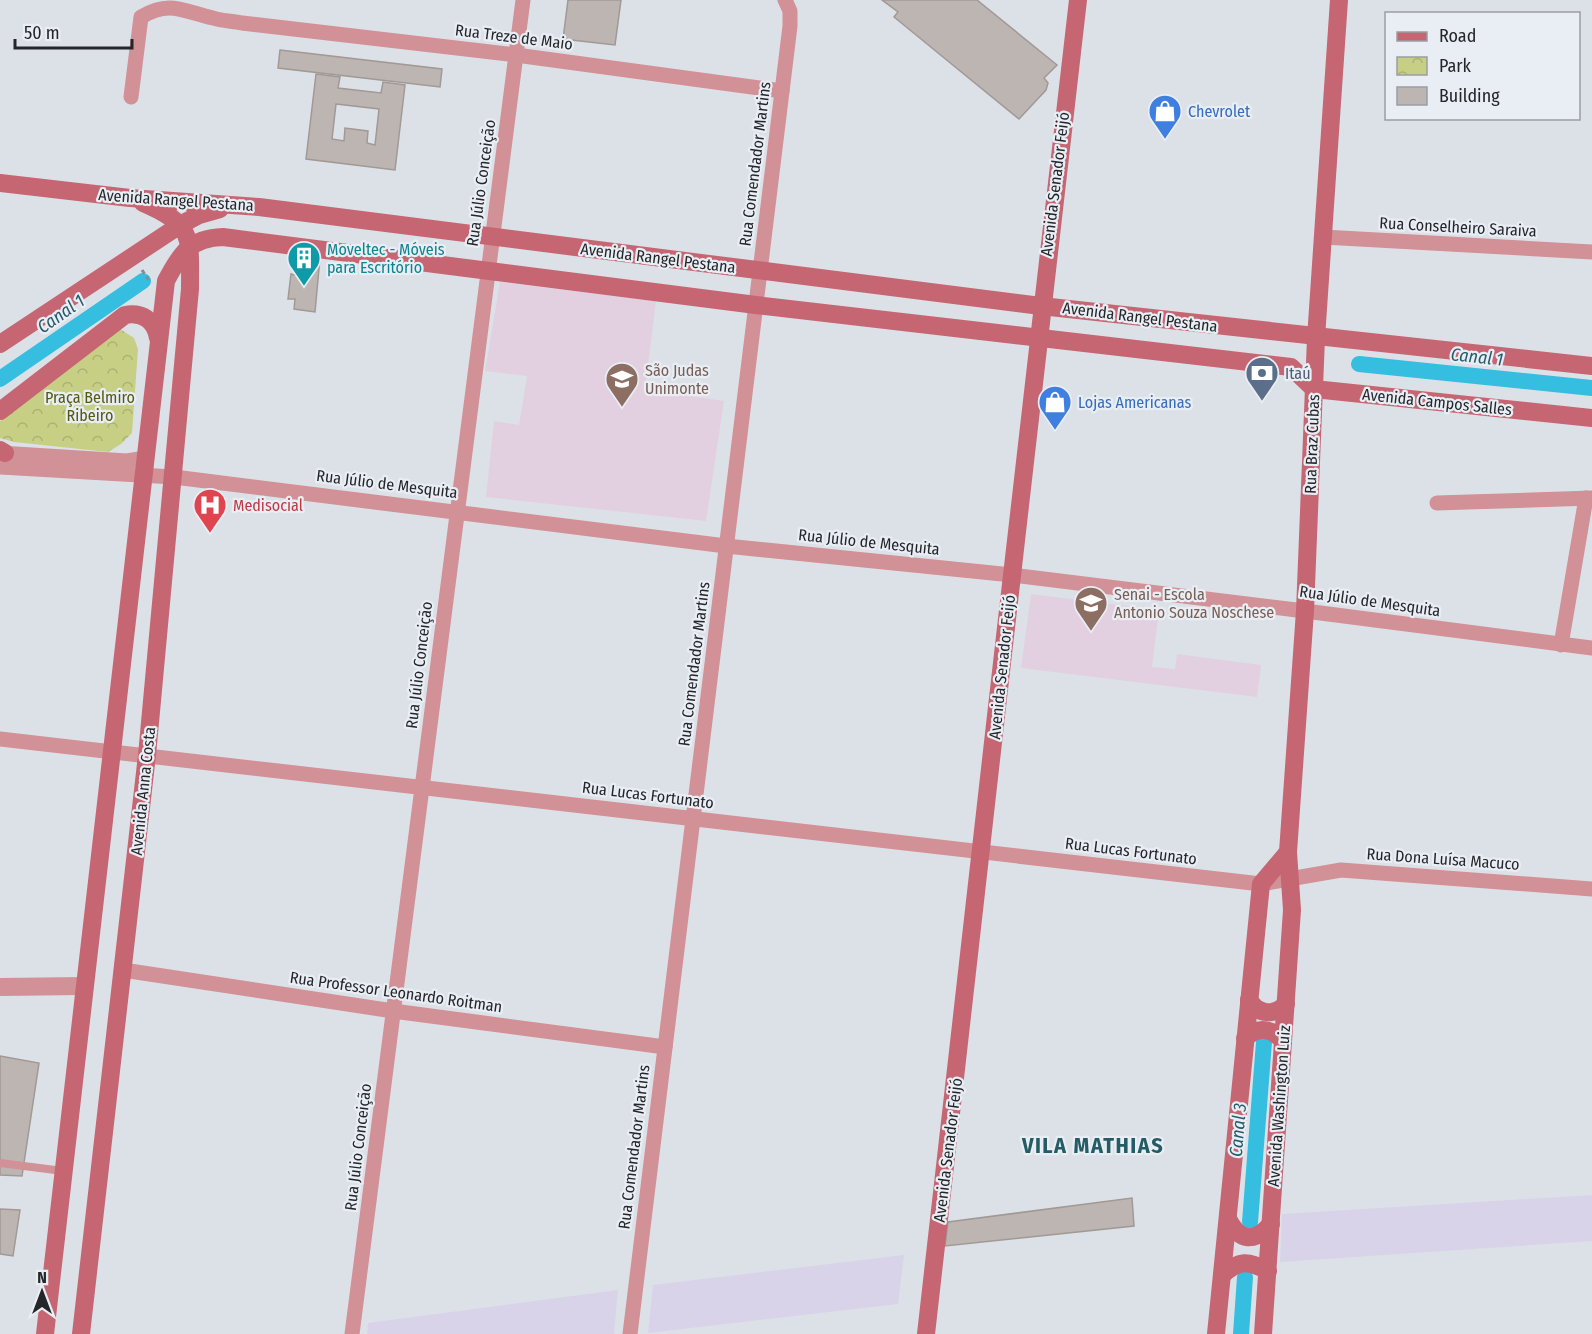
<svg xmlns="http://www.w3.org/2000/svg" width="1592" height="1334" font-family="'Fira Sans Condensed',sans-serif">
  <style>
    .industrial { fill: #d8d3e9 }
    .education { fill: #e2d0e0 }
    .park { fill: url(#park-crowns) }
    .lines { fill: none; stroke-linecap: round; stroke-linejoin: round }
    .canal { stroke: #35bedf; stroke-width: 16 }
    .building { fill: #bdb5b1; stroke: #a19995; stroke-width: 1.5; fill-rule: evenodd }
    .path { stroke: #898c91; stroke-width: 3; stroke-dasharray: 4.5 3; stroke-linecap: butt }
    .service { stroke: #d29097; stroke-width: 8 }
    .minor { stroke: #d29097; stroke-width: 15 }
    .tertiary { stroke: #d29097; stroke-width: 18 }
    .secondary { stroke: #c66673; stroke-width: 18 }
    .labels { text-anchor: middle; dominant-baseline: central; stroke-width: 4.5; stroke-linejoin: round; paint-order: stroke }
    .street-label { font-size: 16px; fill: #242629; stroke: #e9eef5 }
    .shop-label { font-size: 16px; fill: #366cbe; stroke: #e9eef5; text-anchor: start }
    .culture-label { font-size: 16px; fill: #0d838f; stroke: #e9eef5; text-anchor: start }
    .education-label { font-size: 16px; fill: #785e54; stroke: #e9eef5; text-anchor: start }
    .service-label { font-size: 16px; fill: #4e5e75; stroke: #e9eef5; text-anchor: start }
    .park-label { font-size: 16px; fill: #545911; stroke: #e9eef5 }
    .health-label { font-size: 16px; fill: #be3a42; stroke: #e9eef5; text-anchor: start }
    .water-label { font-size: 18px; font-style: italic; fill: #265b69; stroke: #e9eef5 }
    .district-label { font-size: 22px; font-weight: bold; letter-spacing: 1.5px; fill: #245c65; stroke: #e9eef5 }
  </style>
  <defs>
    <pattern id="park-crowns" width="20" height="18" patternUnits="userSpaceOnUse" patternTransform="scale(1.5)"><rect width="20" height="18" fill="#c7cf85"/><path d="M2 6a3 3 0 1 1 6 0M12 15a3 3 0 1 1 6 0" fill="none" stroke="#abb273"/></pattern>
  </defs>
  <rect width="100%" height="100%" fill="#dce1e8"/>
  <g class="industrial">
    <polygon points="1592,1195 1592,1241 1280,1262 1282,1214"/>
    <polygon points="904,1255 898,1304 648,1333 653,1285"/>
    <polygon points="618,1290 614,1334 367,1334 368,1323"/>
  </g>
  <g class="education">
    <polygon points="500,282 656,301 645,389 724,401 706,521 486,497 494,421 519,425 527,376 485,371"/>
    <polygon points="1031,594 1159,610 1152,667 1175,669 1177,654 1261,665 1257,697 1021,668"/>
  </g>
  <polygon class="park" points="120,329 134,338 138,349 132,433 121,444 108,452 14,442 0,438 0,421"/>
  <g class="lines">
    <g class="canal">
      <polyline points="1359,364 1592,388"/>
      <polyline points="0,379 143,281"/>
      <polyline points="1250,1222 1264,1042"/>
      <polyline points="1241,1334 1245,1277"/>
    </g>
  </g>
  <g class="building">
    <polygon points="568,0 621,0 615,45 563,39"/>
    <polygon points="882,0 977,0 1057,65 1044,78 1048,83 1046,90 1019,119 894,17 898,12"/>
    <polygon points="280,50 442,69 440,87 278,68"/>
    <path d="M316,74L340,77L338,88L381,93L383,82L405,85L395,170L306,159ZM336,104L379,109L375,145L367,143L368,131L345,128L344,141L332,139Z"/>
    <polygon points="297,256 320,258 315,312 294,309 295,299 288,299 291,274 295,275"/>
    <polygon points="0,1056 39,1063 22,1176 0,1175"/>
    <polygon points="1132,1198 1134,1226 945,1246 948,1222"/>
    <polygon points="0,1209 20,1210 13,1256 0,1254"/>
  </g>
  <g class="lines">
    <polyline class="path" points="142,270 150,282"/>
    <polyline class="service" points="0,1163 63,1171"/>
    <g class="minor">
      <path d="M131,97L141,17C170,0 182,11 213,18C222,21 232,21 242,23L516,55L782,91"/>
      <polyline points="1323,237 1592,252"/>
      <polyline points="0,453 127,461 145,458"/>
      <polyline points="0,467 174,477 726,546 1012,575 1305,611 1592,648"/>
      <polyline points="1437,503 1592,498"/>
      <polyline points="1561,645 1586,498"/>
      <polyline points="0,739 1261,884 1341,870 1592,889"/>
      <polyline points="123,970 393,1011 665,1047"/>
      <polyline points="352,1334 523,0"/>
      <polyline points="630,1334 790,26 790,11 785,0"/>
    </g>
    <polyline class="tertiary" points="0,987 84,986"/>
    <g class="secondary">
      <polyline points="0,183 130,198 259,207 1041,306 1592,366"/>
      <polyline points="0,344 180,225 199,215 220,209"/>
      <path d="M0,411L125,315C142,312 155,320 158,338"/>
      <polyline points="0,450 5,453"/>
      <path d="M1249,1000C1258,1015 1274,1016 1286,1004"/>
      <path d="M1245,1038C1258,1026 1272,1028 1283,1041"/>
      <path d="M1228,1219C1240,1242 1254,1243 1271,1224"/>
      <path d="M1222,1275C1239,1260 1248,1260 1268,1271"/>
      <path d="M45,1334L166,281C180,254 190,238 223,237L756,305L1291,367L1314,389L1592,418"/>
      <path d="M81,1334L147,755L190,289C190,238 195,225 143,203"/>
      <path d="M926,1334C979,890 1024,444 1078,0"/>
      <polyline points="1216,1334 1261,884 1288,852"/>
      <polyline points="1263,1334 1292,910 1288,852 1305,611 1316,338 1339,0"/>
    </g>
  </g>
  <defs>
    <g id="shop-pin" transform="scale(1.725)"><path d="M0 17L-7.5 6A9.5 9.5 0 1 1 7.5 6Z" fill="#3f7fe0" stroke="#e9eef5"/><path d="M-5-2.5h2.3a2.7 3.5 0 0 1 5.4 0H5L5.5 6h-11ZM-1.5-2.5h3a1.5 2.3 0 0 0-3 0Z" fill="#fff"/></g>
    <g id="building-pin" transform="scale(1.725)"><path d="M0 17L-7.5 6A9.5 9.5 0 1 1 7.5 6Z" fill="#0f9aa8" stroke="#e9eef5"/><path d="M-4-6H4V6H1V3H-1V6H-4ZM-2.5-4.3h1.7v1.8h-1.7ZM.8-4.3h1.7v1.8H.8ZM-2.5-1h1.7V.8h-1.7ZM.8-1h1.7V.8H.8Z" fill="#fff"/></g>
    <g id="bank-pin" transform="scale(1.725)"><path d="M0 17L-7.5 6A9.5 9.5 0 1 1 7.5 6Z" fill="#5c6f8a" stroke="#e9eef5"/><path d="M-6-4H6V4H-6ZM0-2.3a2.3 2.3 0 1 0 0 4.6a2.3 2.3 0 1 0 0-4.6Z" fill="#fff"/></g>
    <g id="university-pin" transform="scale(1.725)"><path d="M0 17L-7.5 6A9.5 9.5 0 1 1 7.5 6Z" fill="#8d6e63" stroke="#e9eef5"/><path d="M0-5L7-2L0 1L-7-2ZM-4 1L0 2.5L4 1V4Q0 6-4 4Z" fill="#fff"/></g>
    <g id="hospital-pin" transform="scale(1.725)"><path d="M0 17L-7.5 6A9.5 9.5 0 1 1 7.5 6Z" fill="#e0444e" stroke="#e9eef5"/><path d="M-5-5h3v3.5h4V-5h3V5h-3V1.5h-4V5h-3Z" fill="#fff"/></g>
  </defs>
  <g fill-rule="evenodd">
    <use href="#shop-pin" x="1165" y="111"/>
    <use href="#building-pin" x="304" y="258"/>
    <use href="#bank-pin" x="1262" y="373"/>
    <use href="#university-pin" x="622" y="379"/>
    <use href="#shop-pin" x="1055" y="402"/>
    <use href="#hospital-pin" x="210" y="505"/>
    <use href="#university-pin" x="1091" y="603"/>
  </g>
  <g class="labels">
    <g class="street-label">
      <text transform="translate(514 37) rotate(7)">Rua Treze de Maio</text>
      <text transform="translate(755 164) rotate(-83)">Rua Comendador Martins</text>
      <text transform="translate(481 183) rotate(-82)">Rua Júlio Conceição</text>
      <text transform="translate(1055 184) rotate(-83)">Avenida Senador Feijó</text>
      <text transform="translate(176 200) rotate(4)">Avenida Rangel Pestana</text>
      <text transform="translate(1458 227) rotate(3)">Rua Conselheiro Saraiva</text>
      <text transform="translate(658 258) rotate(7)">Avenida Rangel Pestana</text>
      <text transform="translate(1140 317) rotate(7)">Avenida Rangel Pestana</text>
      <text transform="translate(1437 402) rotate(6)">Avenida Campos Salles</text>
      <text transform="translate(1312 444) rotate(-88)">Rua Braz Cubas</text>
      <text transform="translate(387 484) rotate(7)">Rua Júlio de Mesquita</text>
      <text transform="translate(869 542) rotate(6)">Rua Júlio de Mesquita</text>
      <text transform="translate(1370 601) rotate(8)">Rua Júlio de Mesquita</text>
      <text transform="translate(694 664) rotate(-83)">Rua Comendador Martins</text>
      <text transform="translate(419 665) rotate(-83)">Rua Júlio Conceição</text>
      <text transform="translate(1002 667) rotate(-84)">Avenida Senador Feijó</text>
      <text transform="translate(143 791) rotate(-84)">Avenida Anna Costa</text>
      <text transform="translate(648 795) rotate(7)">Rua Lucas Fortunato</text>
      <text transform="translate(1131 851) rotate(7)">Rua Lucas Fortunato</text>
      <text transform="translate(1443 859) rotate(4)">Rua Dona Luísa Macuco</text>
      <text transform="translate(396 992) rotate(8)">Rua Professor Leonardo Roitman</text>
      <text transform="translate(1279 1106) rotate(-86)">Avenida Washington Luiz</text>
      <text transform="translate(358 1147) rotate(-83)">Rua Júlio Conceição</text>
      <text transform="translate(634 1147) rotate(-83)">Rua Comendador Martins</text>
      <text transform="translate(948 1150) rotate(-83)">Avenida Senador Feijó</text>
    </g>
    <g class="shop-label">
      <text x="1188" y="111">Chevrolet</text>
      <text x="1078" y="402">Lojas Americanas</text>
    </g>
    <g class="culture-label">
      <text x="327" y="249">Moveltec - Móveis<tspan x="327" dy="18">para Escritório</tspan></text>
    </g>
    <g class="education-label">
      <text x="645" y="370">São Judas<tspan x="645" dy="18">Unimonte</tspan></text>
      <text x="1114" y="594">Senai - Escola<tspan x="1114" dy="18">Antonio Souza Noschese</tspan></text>
    </g>
    <g class="service-label">
      <text x="1285" y="373">Itaú</text>
    </g>
    <g class="park-label">
      <text x="90" y="397">Praça Belmiro<tspan x="90" dy="18">Ribeiro</tspan></text>
    </g>
    <g class="health-label">
      <text x="233" y="505">Medisocial</text>
    </g>
    <g class="water-label">
      <text transform="translate(61 314) rotate(-35)">Canal 1</text>
      <text transform="translate(1477 357) rotate(6)">Canal 1</text>
      <text transform="translate(1238 1130) rotate(-85)">Canal 3</text>
    </g>
    <g class="district-label">
      <text x="1093" y="1145">VILA MATHIAS</text>
    </g>
  </g>
  <rect x="1385" y="12" width="195" height="108" fill="#e9eef5" stroke="#9a9ea3" stroke-width="1.5"/>
  <rect x="1397" y="32" width="30" height="9" fill="#c66673" stroke="#9a9ea3" stroke-width="1.5"/>
  <text x="1439" y="42" font-size="18" fill="#242629">Road</text>
  <rect x="1397" y="57" width="30" height="18" fill="url(#park-crowns)" stroke="#9a9ea3" stroke-width="1.5"/>
  <text x="1439" y="72" font-size="18" fill="#242629">Park</text>
  <rect x="1397" y="87" width="30" height="18" fill="#bdb5b1" stroke="#9a9ea3" stroke-width="1.5"/>
  <text x="1439" y="102" font-size="18" fill="#242629">Building</text>
  <g transform="translate(42 1292)" stroke="#e9eef5" stroke-width="4.5" paint-order="stroke">
  <path d="M0-4.5L10 22L0 15L-10 22Z" fill="#242629"/>
  <text y="-9" font-size="16" font-weight="bold" text-anchor="middle" fill="#242629">N</text>
  </g>
  <path d="M15 39v9h117v-9" fill="none" stroke="#242629" stroke-width="3"/>
  <text x="24" y="39" font-size="18" fill="#242629" stroke="#e9eef5" stroke-width="4.5" paint-order="stroke">50 m</text>
</svg>
